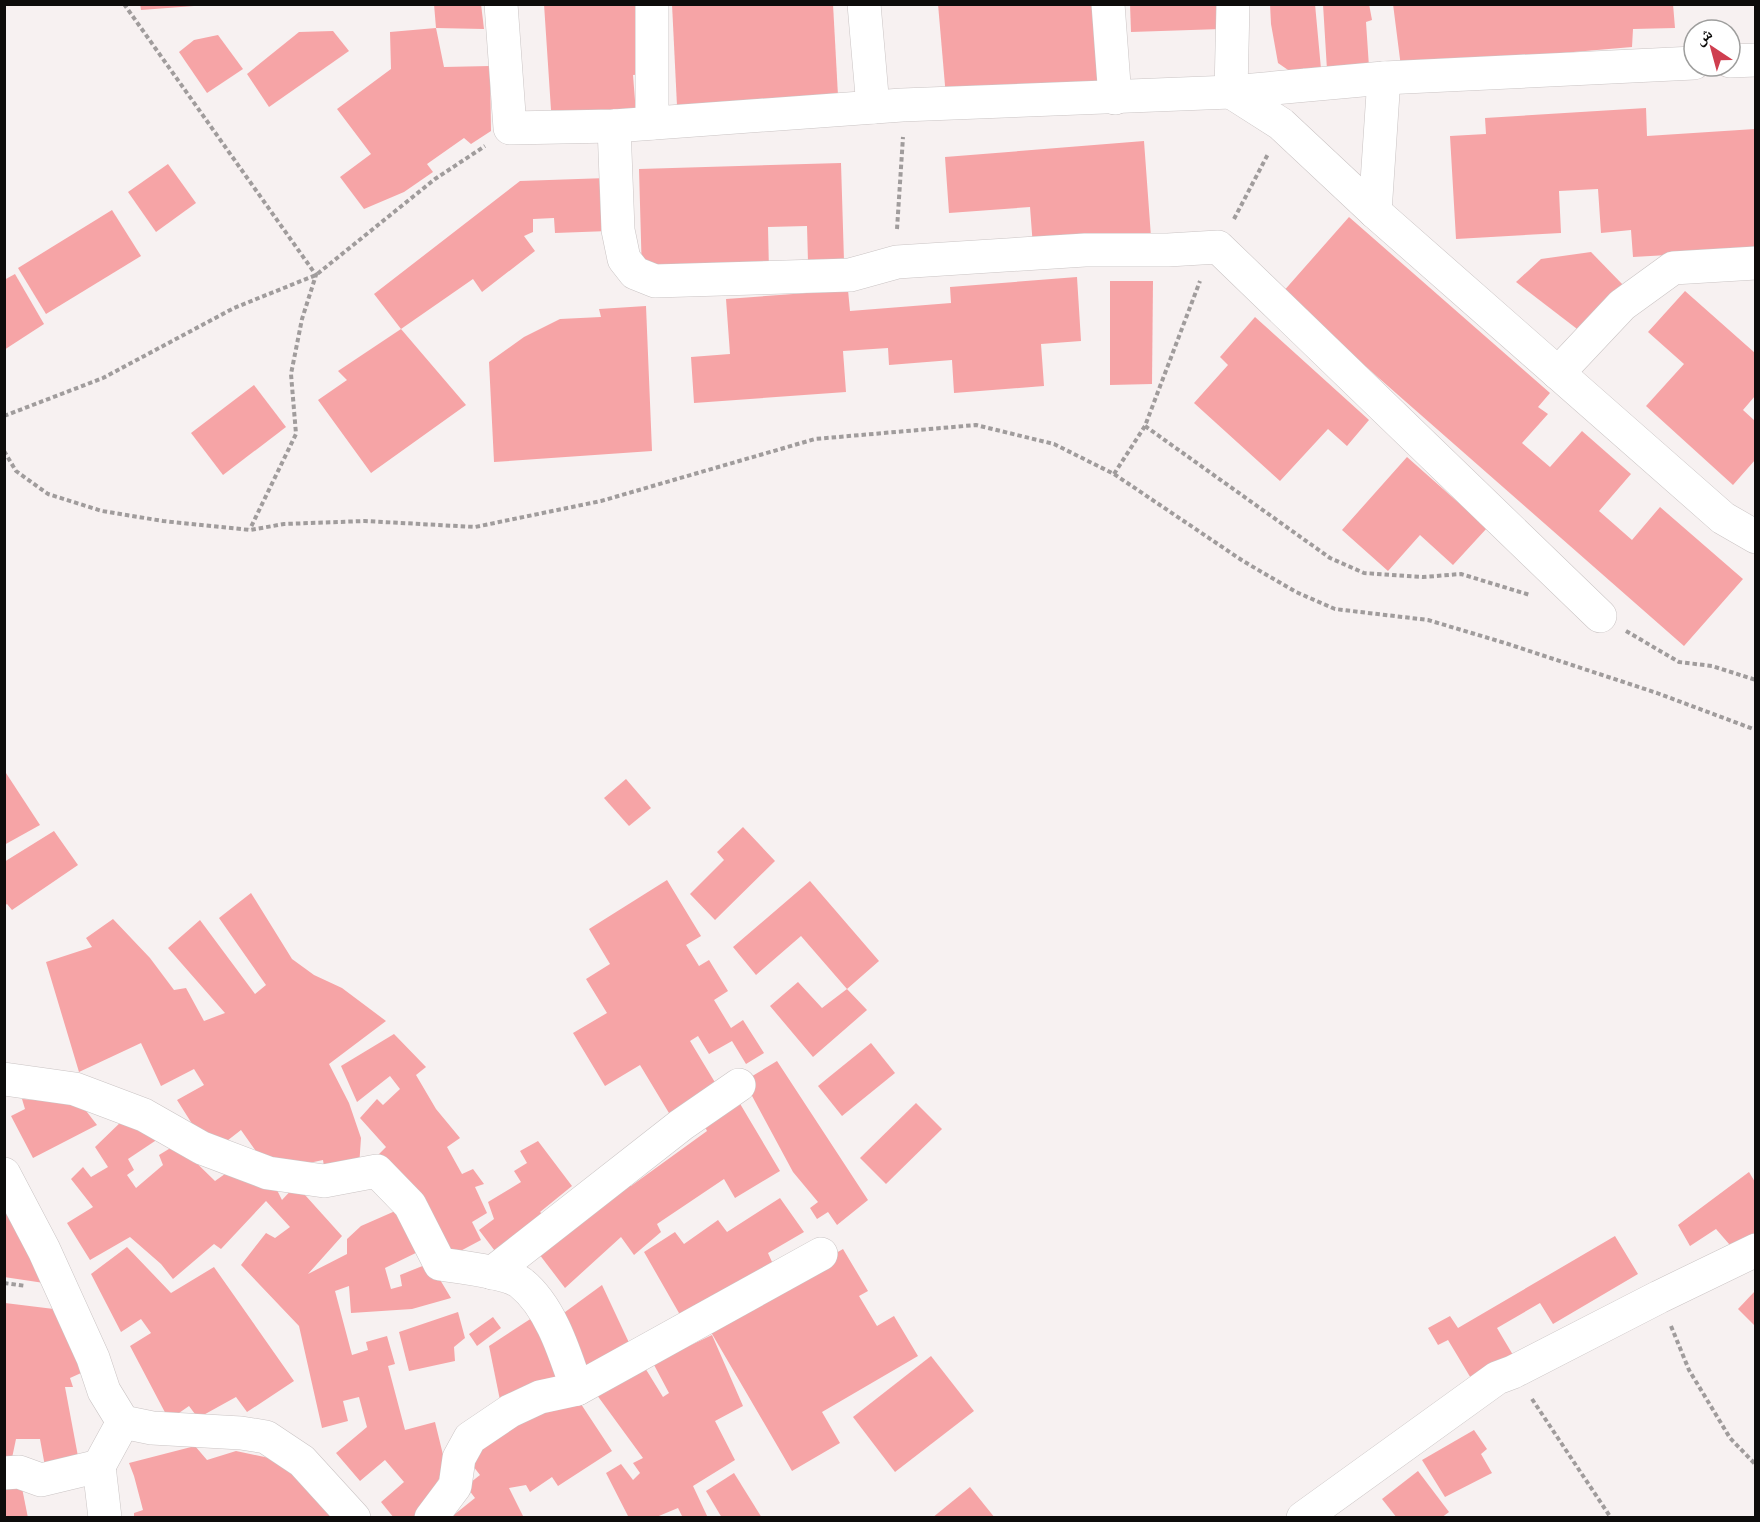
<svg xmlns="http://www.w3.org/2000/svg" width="1760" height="1522" font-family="Cabin,'Noto Naskh Arabic',sans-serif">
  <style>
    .building { fill: #f6a4a6 }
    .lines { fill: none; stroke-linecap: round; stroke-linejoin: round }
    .minor-casing { stroke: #cac4c4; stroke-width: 34 }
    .path { stroke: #a09c9c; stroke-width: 4; stroke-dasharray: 4.5 3; stroke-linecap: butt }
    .minor { stroke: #fff; stroke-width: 33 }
  </style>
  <rect width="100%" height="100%" fill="#f7f1f1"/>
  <g class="building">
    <polygon points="140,4 193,4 194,6 141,10"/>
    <polygon points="434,4 481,4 484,29 436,28"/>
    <polygon points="544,4 644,4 645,74 633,75 636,113 551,110"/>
    <polygon points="672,4 833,4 838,96 677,106"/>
    <polygon points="938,4 1093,4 1100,82 946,97"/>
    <polygon points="1130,4 1221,4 1221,29 1131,32"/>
    <polygon points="1270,4 1315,4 1321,69 1303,68 1305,76 1291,72 1278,63 1271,24"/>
    <polygon points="1323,4 1369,4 1372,20 1366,22 1369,67 1327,70"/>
    <polygon points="1393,4 1673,4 1675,28 1633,29 1632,47 1401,67"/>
    <polygon points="436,28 444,67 490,66 491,131 471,144 464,138 427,164 433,172 404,192 364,209 340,177 371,154 337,109 391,69 390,32"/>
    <polygon points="333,31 349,51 269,107 247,74 299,32"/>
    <polygon points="218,35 243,69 207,93 179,52 194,40"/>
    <polygon points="1646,108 1647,136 1755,129 1755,250 1633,257 1631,230 1601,233 1598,189 1559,191 1561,233 1456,239 1450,136 1486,134 1485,118"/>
    <polygon points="1144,141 1151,237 1033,247 1030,207 949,213 945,157"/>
    <polygon points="841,163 844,261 808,262 807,226 768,227 769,271 642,275 639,169"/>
    <polygon points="168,164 196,203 156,232 128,192"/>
    <polygon points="607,178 609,231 555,233 554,218 533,219 533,232 524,236 535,251 482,292 473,279 401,329 374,294 520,181"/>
    <polygon points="112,210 141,256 46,314 18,268"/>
    <polygon points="1349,217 1550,393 1538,407 1548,414 1522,443 1550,467 1582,431 1631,474 1599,511 1632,540 1660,507 1743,579 1684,646 1282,293"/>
    <polygon points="1591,252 1625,287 1581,332 1516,282 1541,259"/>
    <polygon points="15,274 44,324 4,350 4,280"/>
    <polygon points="1077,277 1081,341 1041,344 1044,386 954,393 952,360 889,365 888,348 843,351 846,392 694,403 691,357 730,354 726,299 848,290 850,311 951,303 950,287"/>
    <polygon points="1110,281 1153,281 1152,384 1110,385"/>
    <polygon points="1685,291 1755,353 1755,396 1743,410 1755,421 1755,460 1733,485 1646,406 1684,364 1648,332"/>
    <polygon points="646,306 652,451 494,462 489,362 524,337 560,319 601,317 599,309"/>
    <polygon points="1255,317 1369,420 1347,446 1328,429 1280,481 1194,403 1228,365 1220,357"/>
    <polygon points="401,329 466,405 371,473 318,400 347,380 338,371"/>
    <polygon points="254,385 286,427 223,475 191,433"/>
    <polygon points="1407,457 1487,528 1453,565 1420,535 1388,571 1342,530"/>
    <polygon points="4,770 40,825 4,845"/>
    <polygon points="626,779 651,808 629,826 604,798"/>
    <polygon points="743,827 775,861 715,920 690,894 724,860 717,852"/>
    <polygon points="54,831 78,865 12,910 7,904 4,906 4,862"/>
    <polygon points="667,880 701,936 686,945 699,966 709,960 728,991 714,1000 731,1028 743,1020 764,1053 746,1064 732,1041 709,1054 698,1036 690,1041 719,1089 672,1118 640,1065 605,1086 573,1033 607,1013 586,979 610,964 589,929"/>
    <polygon points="810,881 879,961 847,989 801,936 756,975 733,947"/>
    <polygon points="251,893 292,959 314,975 342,988 386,1021 329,1064 349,1103 361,1138 359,1167 325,1173 323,1160 295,1166 267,1167 241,1130 223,1144 196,1130 177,1100 204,1085 194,1069 161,1086 141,1043 79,1072 46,962 92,947 86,938 113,919 150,958 174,990 186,988 204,1021 225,1013 168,948 200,920 255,994 266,985 219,918"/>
    <polygon points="798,982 822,1008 847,989 867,1010 813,1057 770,1006"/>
    <polygon points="394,1034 426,1067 416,1075 436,1109 460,1138 447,1147 462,1174 473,1169 484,1184 475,1187 487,1213 472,1222 481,1240 451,1256 373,1160 386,1147 360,1118 377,1099 383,1105 400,1089 390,1076 357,1102 341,1066"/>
    <polygon points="871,1043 895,1073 842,1116 818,1086"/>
    <polygon points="777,1061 868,1200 837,1225 828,1212 817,1219 810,1208 818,1202 793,1172 744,1081"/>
    <polygon points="22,1099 80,1103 97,1125 33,1158 11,1116 25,1109"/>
    <polygon points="739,1102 780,1171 735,1198 724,1179 657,1224 661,1232 634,1255 621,1237 565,1288 536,1250 623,1180 631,1186 707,1131 703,1123"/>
    <polygon points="916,1103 942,1129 886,1184 860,1158"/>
    <polygon points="125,1118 158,1139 128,1159 134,1170 127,1175 136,1188 163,1165 159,1155 177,1144 215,1181 232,1169 277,1190 282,1200 296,1185 342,1236 308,1274 347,1254 347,1239 361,1226 402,1208 426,1248 385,1268 391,1289 402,1286 400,1275 430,1263 451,1298 412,1309 351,1313 349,1286 335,1291 352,1355 368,1350 366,1342 387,1336 395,1364 388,1366 405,1430 435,1422 446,1467 416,1518 394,1518 381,1502 404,1482 385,1460 360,1481 336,1453 367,1427 359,1397 343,1401 348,1421 322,1428 299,1326 241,1265 266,1233 275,1238 290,1227 266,1201 221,1249 214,1244 173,1279 161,1264 130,1237 90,1260 67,1223 93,1207 71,1179 83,1167 91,1177 108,1167 95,1147"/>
    <polygon points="538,1141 572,1186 540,1212 547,1218 501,1259 479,1230 494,1219 488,1202 521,1182 514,1171 527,1163 520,1151"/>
    <polygon points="1749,1172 1755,1182 1755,1242 1736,1252 1716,1229 1690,1246 1678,1225"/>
    <polygon points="780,1198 804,1232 768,1253 777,1273 683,1320 644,1252 675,1232 684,1244 718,1220 727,1232"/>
    <polygon points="4,1200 44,1283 4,1277"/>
    <polygon points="1615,1236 1638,1274 1553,1324 1540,1303 1497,1328 1513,1355 1472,1380 1448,1340 1438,1345 1428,1328 1450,1316 1458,1328"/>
    <polygon points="127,1247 171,1293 214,1267 294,1381 247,1412 236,1397 198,1418 189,1406 169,1420 130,1346 151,1333 141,1319 121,1332 91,1274"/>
    <polygon points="843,1249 868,1291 859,1296 877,1326 894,1316 918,1356 822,1412 840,1443 792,1471 708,1327"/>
    <polygon points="602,1285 631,1347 587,1371 561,1315"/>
    <polygon points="1755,1291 1755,1326 1738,1309"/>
    <polygon points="5,1303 62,1310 90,1369 70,1378 73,1387 65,1387 80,1467 46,1472 40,1439 16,1439 12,1458 5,1458"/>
    <polygon points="458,1312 465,1338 454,1347 455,1361 409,1371 399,1332"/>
    <polygon points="538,1314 562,1384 501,1405 489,1346"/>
    <polygon points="493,1317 501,1328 477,1346 469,1334"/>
    <polygon points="712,1335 743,1406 715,1421 735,1460 693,1486 708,1518 683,1518 678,1508 654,1518 629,1518 606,1473 621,1464 633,1480 640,1473 633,1463 643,1458 594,1391 642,1363 663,1397 669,1393 653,1363"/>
    <polygon points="931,1356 974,1411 895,1472 853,1417"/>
    <polygon points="579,1401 612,1451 558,1486 552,1477 530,1492 526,1485 509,1488 524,1518 450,1518 475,1498 466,1486 480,1475 466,1457 506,1425"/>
    <polygon points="1474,1430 1487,1449 1481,1454 1492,1473 1445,1497 1422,1460"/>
    <polygon points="195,1446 207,1460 236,1451 274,1459 313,1482 343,1518 134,1518 134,1513 143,1510 134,1476 129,1463"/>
    <polygon points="1418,1471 1449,1512 1441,1518 1397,1518 1382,1499"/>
    <polygon points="734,1473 762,1518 722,1518 706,1491"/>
    <polygon points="4,1483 21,1483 28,1518 4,1518"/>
    <polygon points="970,1487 995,1518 932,1518"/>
  </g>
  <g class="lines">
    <g class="minor-casing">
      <g id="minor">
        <polyline points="501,4 510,128 614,126 902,105 1231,92 1384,78 1694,63"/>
        <polyline points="864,4 873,107"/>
        <polyline points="1108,4 1115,98"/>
        <polyline points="1233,4 1231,92 1281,124 1375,212 1723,518 1756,537"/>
        <polyline points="1730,61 1756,60"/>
        <polyline points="652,123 652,4"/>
        <polyline points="614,126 618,230 624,259 635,273 655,281 850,275 897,262 1085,250 1168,250 1218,247 1600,616"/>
        <polyline points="1375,212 1384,78"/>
        <polyline points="1558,373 1622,305 1673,268 1756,263"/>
        <path d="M4,1079L75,1089L144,1115L202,1148L268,1173L324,1181L377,1171L410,1205L440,1264C459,1267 507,1272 521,1283C551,1307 565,1354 577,1389L540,1397L510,1411L470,1438L459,1458L455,1486L431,1518"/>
        <polyline points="4,1174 44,1250 93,1358 104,1391 123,1422 152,1428 241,1433 266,1437 302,1461 354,1518"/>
        <polyline points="492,1273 681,1125 739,1085"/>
        <polyline points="577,1389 821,1254"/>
        <polyline points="99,1466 105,1518"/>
        <polyline points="4,1473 19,1472 41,1480 99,1466 123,1422"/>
        <polyline points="1303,1518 1497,1378 1513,1372 1659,1297 1756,1250"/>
      </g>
    </g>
    <g class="path">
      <polyline points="124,4 316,275 302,319 291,374 296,434 250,529"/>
      <polyline points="1234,219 1268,154"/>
      <polyline points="897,229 903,137"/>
      <polyline points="4,416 103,378 234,308 316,275 435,179 485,146"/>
      <polyline points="1145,426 1330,558 1364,573 1423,577 1461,574 1530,595"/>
      <polyline points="4,451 16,471 48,494 102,511 163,521 250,530 284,524 365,521 475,527 601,501 815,439 976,425 1054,444 1114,474 1243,561 1296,592 1335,609 1428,620 1505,643 1657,693 1756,730"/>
      <polyline points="1114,474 1145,426 1200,281"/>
      <polyline points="1626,631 1679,662 1712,666 1756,680"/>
      <polyline points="4,1283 26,1286"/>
      <polyline points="1671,1326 1689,1370 1730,1438 1756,1465"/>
      <polyline points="1532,1399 1611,1518"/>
    </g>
    <use href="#minor" class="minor"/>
  </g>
  <rect width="1760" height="1522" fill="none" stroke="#0d0c0b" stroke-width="12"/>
  <g transform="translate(1712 48) rotate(324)"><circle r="28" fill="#ffffff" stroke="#9e9e9d" stroke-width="1.5"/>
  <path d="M0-4.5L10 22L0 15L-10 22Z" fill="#cf3e4f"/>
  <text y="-9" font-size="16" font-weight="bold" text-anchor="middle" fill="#0d0c0b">ش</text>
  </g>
</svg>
